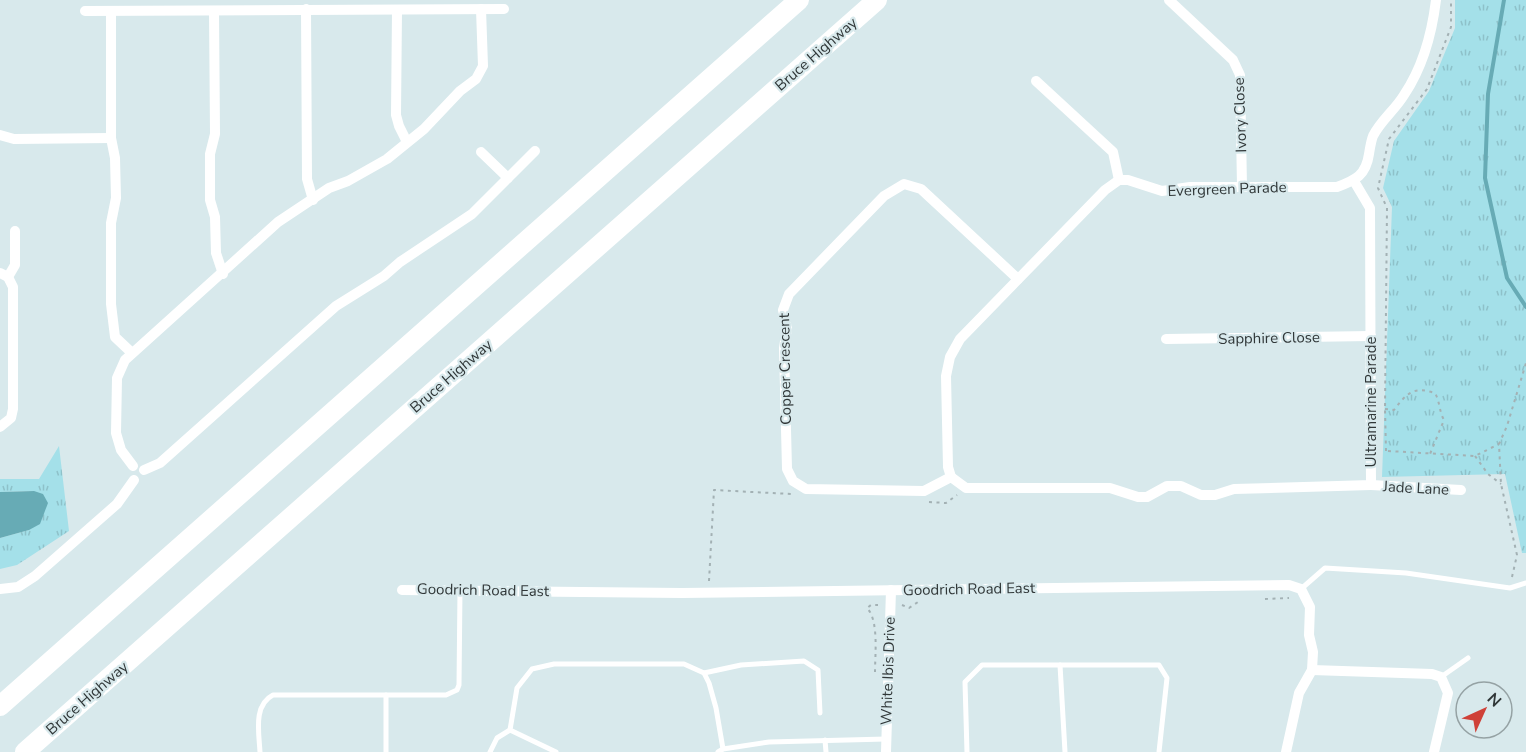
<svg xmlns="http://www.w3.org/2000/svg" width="1526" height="752" font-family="'Nunito Sans',sans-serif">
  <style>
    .grass { fill: url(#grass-tufts) }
    .water { fill: #67abb5 }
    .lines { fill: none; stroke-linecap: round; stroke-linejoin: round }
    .stream { stroke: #67abb5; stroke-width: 4 }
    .path { stroke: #a3b1b4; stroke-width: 2; stroke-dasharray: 3 4.5; stroke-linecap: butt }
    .service { stroke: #fff; stroke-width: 5 }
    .minor { stroke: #fff; stroke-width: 10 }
    .motorway { stroke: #fff; stroke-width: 20 }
    .labels { text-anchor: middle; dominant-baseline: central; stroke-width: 4.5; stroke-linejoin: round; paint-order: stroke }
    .street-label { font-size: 15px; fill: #303738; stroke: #d8e9ec }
  </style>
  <defs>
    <pattern id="grass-tufts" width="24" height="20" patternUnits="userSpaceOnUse" patternTransform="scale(1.5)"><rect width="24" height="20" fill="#a4e0e9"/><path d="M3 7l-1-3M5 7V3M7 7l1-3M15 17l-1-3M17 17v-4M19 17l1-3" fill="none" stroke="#8ec1c9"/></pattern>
  </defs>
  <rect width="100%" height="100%" fill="#d8e9ec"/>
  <g class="grass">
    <polygon points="1455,0 1526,0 1526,553 1522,553 1505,474 1382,477 1392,207 1383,188 1394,141 1429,91 1455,28"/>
    <polygon points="59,446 69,531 17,565 0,569 0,538 29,530 34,491 0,492 0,479 39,479"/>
  </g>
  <polygon class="water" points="34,491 43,494 48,503 40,524 29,530 0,538 0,492"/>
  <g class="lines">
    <polyline class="stream" points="1504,0 1488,94 1485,178 1507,278 1526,307"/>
    <g class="path">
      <path d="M1385,409L1394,410C1407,393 1413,386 1435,393C1440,402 1439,411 1444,420L1430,454"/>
      <polyline points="1386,451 1385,409 1387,208 1378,188 1389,139 1427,89 1451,27 1451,0"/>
      <polyline points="1388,451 1475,456 1499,444"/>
      <polyline points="1475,456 1488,474 1501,484"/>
      <polyline points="929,502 946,503 957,495"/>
      <polyline points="1512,577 1517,555 1501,484 1499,444 1507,426 1526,363"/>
      <polyline points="709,581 714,490 791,494"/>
      <polyline points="1265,599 1289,598"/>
      <polyline points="902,605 909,608 918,602"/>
      <path d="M875,672C875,655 879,620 867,608L871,605H878"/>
    </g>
    <g class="service">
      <polyline points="1301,589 1325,568 1406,573 1510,588 1526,583"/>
      <polyline points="1060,665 1065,752"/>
      <polyline points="704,673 741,665 804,661 818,670 820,713"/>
      <polyline points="1441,677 1468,658"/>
      <polyline points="386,695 386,752"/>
      <polyline points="825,740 826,752"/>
      <path d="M260,752C259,733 253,705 273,695H446L457,690L459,685L460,590"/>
      <polyline points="490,752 497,738 510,730"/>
      <polyline points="556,752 510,730 517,688 532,669 554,664 684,664 704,673 709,683 716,708 723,749"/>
      <polyline points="718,752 723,749 769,742 886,739"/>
      <polyline points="967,752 965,682 982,665 1159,665 1167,678 1159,752"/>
    </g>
    <g class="minor">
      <polyline points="1169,0 1233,60 1240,75 1242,187"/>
      <polyline points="306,9 307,179 313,200"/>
      <polyline points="397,10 396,115 399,126 407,142"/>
      <polyline points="85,11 504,9"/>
      <polyline points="214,11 215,134 210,154 210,200 215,217 216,253 223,274"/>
      <polyline points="111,12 111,138 115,158 116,198 111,223 111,304 115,337 132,353"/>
      <polyline points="1036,81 1113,152 1119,180"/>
      <polyline points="0,135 14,139 111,138"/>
      <polyline points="481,152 508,178"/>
      <polyline points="0,273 8,277 13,287 13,409 11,418 0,427"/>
      <polyline points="8,277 15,265 15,231"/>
      <polyline points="1166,339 1371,336"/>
      <polyline points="133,466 121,450 116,433 117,378 125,360 278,222 329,188 348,181 387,159 424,129 460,91 476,79 483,66 481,9"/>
      <polyline points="144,470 160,463 336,306 384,276 400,262 472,214 535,151"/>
      <path d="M951,477L948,467L946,376L950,357L960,339L1105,190L1119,180H1128L1162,191L1190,187H1337C1356,180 1366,175 1369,154C1370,148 1371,141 1373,136C1381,120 1395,110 1404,95C1423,67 1432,33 1436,0"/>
      <polyline points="951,477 966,488 1110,488 1138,497 1147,497 1167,486 1181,486 1201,495 1215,495 1234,489 1371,485 1370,208 1354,181"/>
      <polyline points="951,477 924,491 806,489 793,481 787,469 784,348 787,328 783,310 789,294 884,196 904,184 921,189 1018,279"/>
      <polyline points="1371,485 1461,490"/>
      <polyline points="0,589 18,587 35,576 117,504 134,480"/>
      <polyline points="402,590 682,593 1289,585 1301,589 1310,607 1309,635 1313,652 1312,670 1299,693 1286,752"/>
      <polyline points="1312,670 1432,674 1441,677 1448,693 1434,752"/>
      <polyline points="886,752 891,590"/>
    </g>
    <g class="motorway">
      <polyline points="0,706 799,0"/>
      <polyline points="25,752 877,0"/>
    </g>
  </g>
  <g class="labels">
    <g class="street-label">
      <text transform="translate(816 54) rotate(-41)">Bruce Highway</text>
      <text transform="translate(1240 115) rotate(-92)">Ivory Close</text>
      <text transform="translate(1227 189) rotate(-2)">Evergreen Parade</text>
      <text transform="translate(1269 338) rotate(-1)">Sapphire Close</text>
      <text transform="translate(785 369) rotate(-91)">Copper Crescent</text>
      <text transform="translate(451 376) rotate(-41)">Bruce Highway</text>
      <text transform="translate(1371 402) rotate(-90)">Ultramarine Parade</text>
      <text transform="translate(1416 488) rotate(3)">Jade Lane</text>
      <text transform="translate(969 589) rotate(-1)">Goodrich Road East</text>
      <text transform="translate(483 590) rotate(1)">Goodrich Road East</text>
      <text transform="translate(888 671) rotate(-88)">White Ibis Drive</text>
      <text transform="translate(87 698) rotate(-41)">Bruce Highway</text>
    </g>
  </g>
  <g transform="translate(1484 710) rotate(45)"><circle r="28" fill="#d8e9ec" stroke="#95a2a4" stroke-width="1.5"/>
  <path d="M0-4.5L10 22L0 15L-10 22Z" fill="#cf4138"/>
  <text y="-9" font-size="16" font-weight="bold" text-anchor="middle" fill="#303738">N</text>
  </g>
</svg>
